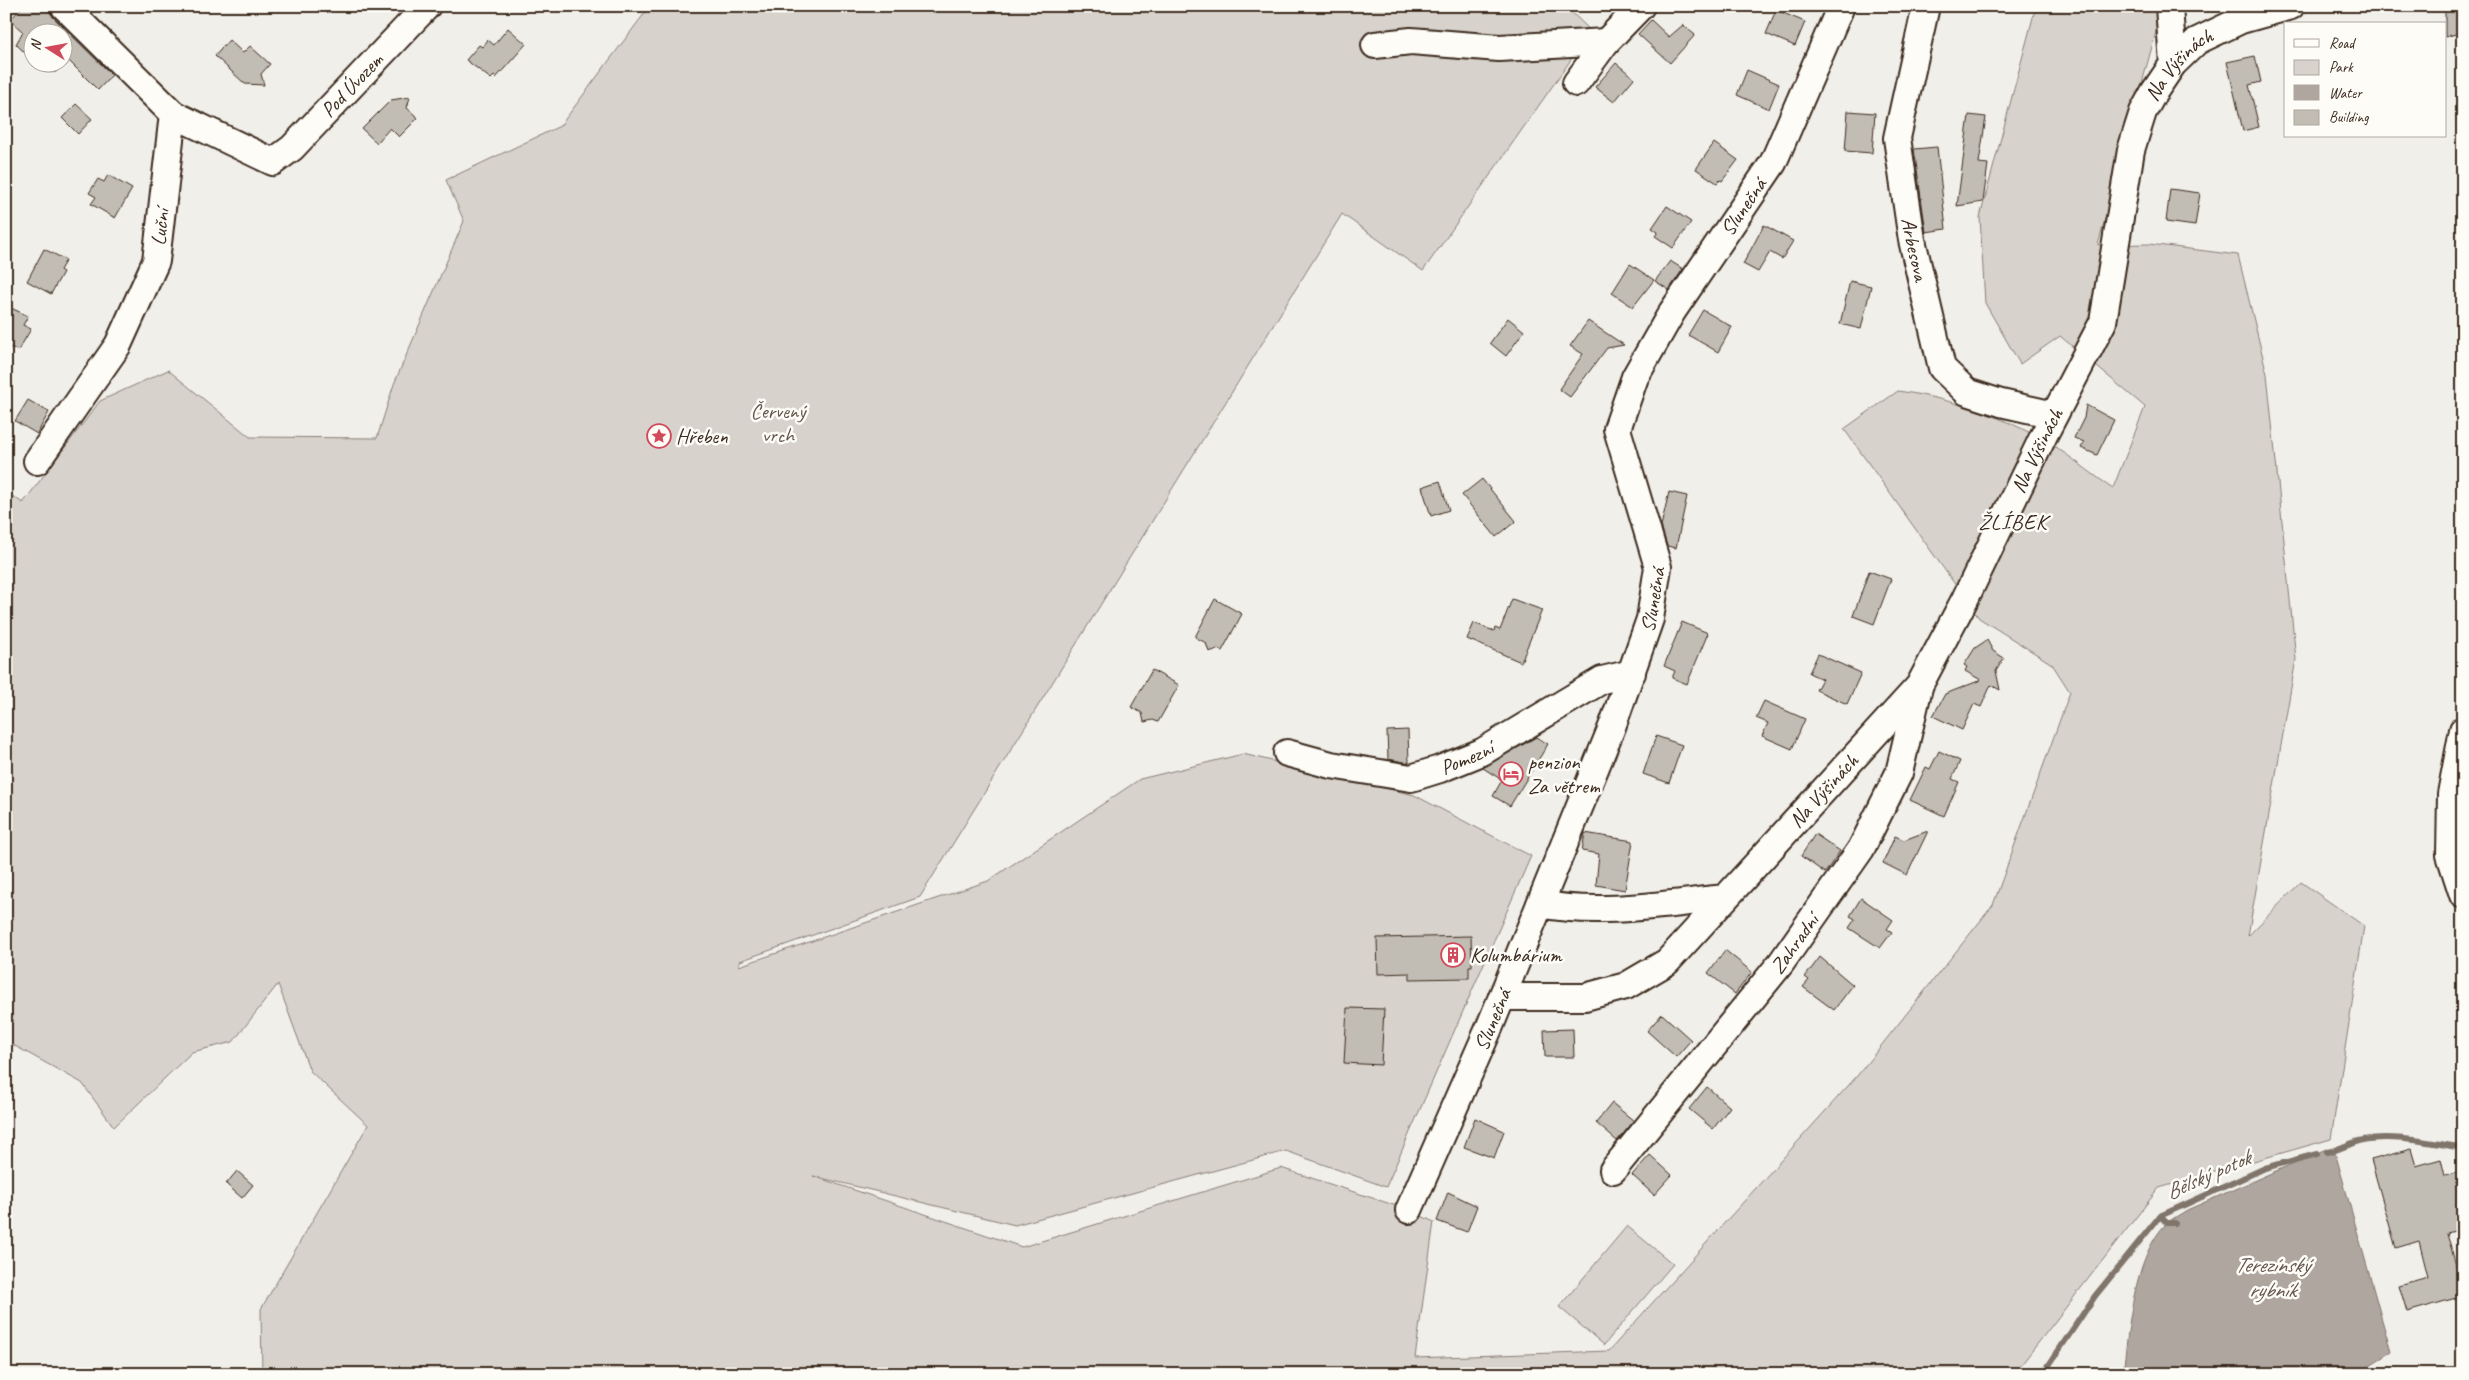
<svg xmlns="http://www.w3.org/2000/svg" width="2469" height="1380" font-family="Caveat,sans-serif">
  <style>
    .green { fill: #d7d2cc; stroke: #897e75 }
    .water { fill: #aea69f; stroke: #80746b }
    .lines { fill: none; stroke-linecap: round; stroke-linejoin: round }
    .stream { stroke: #80746b; stroke-width: 6 }
    .building { fill: #c1bcb4; stroke: #3b2a1e }
    .minor-casing { stroke: #3b2a1e; stroke-width: 30 }
    .minor { stroke: #fdfcf7; stroke-width: 26 }
    .labels { text-anchor: middle; dominant-baseline: central; stroke-width: 5; stroke-linejoin: round; paint-order: stroke }
    .street-label { font-size: 21px; fill: #3b2a1e; stroke: #fdfcf7 }
    .park-label { font-size: 21px; fill: #62544a; stroke: #fdfcf7 }
    .poi-label { font-size: 21px; fill: #3b2a1e; stroke: #fdfcf7; text-anchor: start }
    .neighbourhood-label { font-size: 22px; letter-spacing: 1px; fill: #3b2a1e; stroke: #fdfcf7 }
    .water-label { font-size: 22px; font-style: italic; fill: #63554b; stroke: #fdfcf7 }
  </style>
  <rect width="100%" height="100%" fill="#f1efea"/>
  <filter id="ink" filterUnits="userSpaceOnUse"><feTurbulence type="fractalNoise" baseFrequency=".02" numOctaves="2"/><feDisplacementMap in="SourceGraphic" scale="10" xChannelSelector="R" yChannelSelector="G"/><feConvolveMatrix kernelMatrix="1 2 1 2 8 2 1 2 1" color-interpolation-filters="sRGB"/></filter>
  <g filter="url(#ink)">
    <g class="green">
      <path d="M650,6H1565L1591,31L1423,271L1342,214L920,897L740,961L739,966L988,881L1140,779L1243,754L1414,795L1531,856L1386,1187L1286,1151L1015,1225L813,1176L1022,1247L1281,1168L1409,1210L1434,1222L1415,1358L1609,1351L1857,1076L1993,905L2070,692L2052,664L1979,618L1844,429L1898,391C1954,399 2012,419 2060,450C2078,462 2095,477 2113,488L2145,407L2060,336L2020,364L1985,303L1980,217L2036,6H2163L2098,245L2149,244L2238,255L2267,374L2296,659L2248,936L2301,882L2364,926L2331,1139L2159,1188L2014,1374H262L261,1309L368,1125L310,1071L278,984L233,1042L192,1052L114,1127L82,1083L6,1041V492L23,503L100,401L168,370L250,437L377,438L394,384L464,221L446,180L560,126Z"/>
      <polygon points="1627,1226 1673,1264 1604,1345 1559,1307"/>
    </g>
    <path class="water" d="M2326,1149L2335,1152L2391,1352L2355,1374H2123C2128,1331 2134,1254 2167,1223C2173,1218 2181,1214 2187,1210Z"/>
    <g class="lines">
      <g class="stream">
        <path d="M2327,1152C2339,1150 2348,1144 2359,1141C2390,1133 2432,1143 2463,1148"/>
        <polyline points="2160,1216 2167,1223 2175,1223"/>
        <polyline points="2043,1374 2095,1296 2160,1216 2265,1168 2317,1154"/>
      </g>
    </g>
    <g class="building">
      <polygon points="23,6 46,6 53,17 112,75 98,90 68,60 56,72 45,72 35,62 62,62 62,32 32,32 32,60 16,44 23,32 10,20"/>
      <polygon points="2463,6 2463,32 2445,37 2445,11"/>
      <polygon points="1776,10 1805,22 1795,46 1766,34"/>
      <polygon points="1651,20 1669,37 1683,25 1695,35 1670,63 1638,34"/>
      <polygon points="508,28 526,44 496,78 494,76 491,79 466,60 479,45 482,47 488,40 494,45"/>
      <polygon points="229,40 243,53 250,46 270,64 261,74 264,85 245,84 215,56"/>
      <polygon points="2255,56 2261,82 2249,85 2259,127 2243,131 2227,62"/>
      <polygon points="1616,63 1634,78 1614,102 1595,87"/>
      <polygon points="1747,70 1779,84 1769,109 1737,95"/>
      <polygon points="410,97 407,108 418,118 399,137 390,128 377,143 362,129 391,100"/>
      <polygon points="76,104 92,119 78,134 62,118"/>
      <polygon points="1848,111 1875,113 1872,153 1845,151"/>
      <polygon points="1969,115 1986,117 1979,163 1988,164 1983,202 1957,206"/>
      <polygon points="1714,143 1738,160 1722,181 1720,180 1717,183 1696,169"/>
      <polygon points="1937,147 1946,229 1926,232 1914,149"/>
      <polygon points="108,175 132,189 115,218 91,204 96,197 89,193 98,179 104,182"/>
      <polygon points="2170,189 2200,193 2195,226 2166,222"/>
      <polygon points="1667,206 1691,222 1673,248 1655,236 1658,232 1652,228"/>
      <polygon points="1764,225 1793,241 1782,259 1770,252 1758,272 1743,264"/>
      <polygon points="44,249 66,260 60,270 63,272 51,294 27,281"/>
      <polygon points="1670,261 1683,269 1669,290 1655,281"/>
      <polygon points="1630,264 1654,280 1633,307 1612,293"/>
      <polygon points="1850,281 1871,286 1861,329 1840,324"/>
      <polygon points="11,308 28,316 23,325 31,329 18,351 11,347 6,356 6,315"/>
      <polygon points="1703,310 1732,327 1718,352 1688,335"/>
      <polygon points="1508,318 1524,331 1506,356 1490,343"/>
      <polygon points="1588,321 1624,345 1607,348 1570,397 1559,389 1583,354 1570,346"/>
      <polygon points="28,400 49,412 37,434 15,421"/>
      <polygon points="2086,405 2114,420 2097,455 2081,448 2084,442 2074,438 2084,418"/>
      <polygon points="1482,479 1516,521 1496,537 1462,495"/>
      <polygon points="1440,481 1449,510 1431,516 1422,487"/>
      <polygon points="1669,492 1687,496 1676,548 1667,546 1661,526"/>
      <polygon points="1869,571 1891,579 1874,624 1853,616"/>
      <polygon points="1215,599 1242,614 1222,651 1218,649 1209,652 1206,643 1195,637"/>
      <polygon points="1512,599 1542,610 1521,662 1467,639 1474,623 1494,631 1495,628 1500,630"/>
      <polygon points="1682,622 1708,633 1687,684 1672,678 1675,671 1664,666"/>
      <polygon points="1987,640 1993,651 2004,658 1996,671 2000,690 1991,685 1981,707 1974,704 1962,730 1933,716 1945,694 1981,680 1965,671 1967,667 1964,665 1975,648"/>
      <polygon points="1818,654 1861,673 1847,704 1816,690 1822,679 1809,673"/>
      <polygon points="1152,670 1179,685 1158,722 1153,720 1144,722 1142,713 1131,707"/>
      <polygon points="1764,701 1805,719 1792,749 1762,736 1768,723 1756,718"/>
      <polygon points="1408,730 1409,763 1388,759 1387,731"/>
      <polygon points="1656,736 1682,745 1669,783 1643,774"/>
      <polygon points="1536,737 1548,744 1510,806 1493,796 1502,780 1483,768"/>
      <polygon points="1939,751 1960,761 1952,779 1959,782 1944,816 1910,800 1926,767 1930,769"/>
      <polygon points="1928,831 1907,875 1883,863 1895,836 1904,840"/>
      <polygon points="1585,833 1633,841 1625,890 1596,885 1599,854 1582,851"/>
      <polygon points="1815,834 1840,851 1825,873 1801,856"/>
      <polygon points="1861,898 1893,920 1887,929 1892,932 1880,948 1849,928 1855,919 1850,916"/>
      <polygon points="1471,936 1472,966 1469,966 1469,978 1410,979 1410,973 1378,974 1377,938"/>
      <polygon points="1725,950 1752,972 1735,994 1708,973"/>
      <polygon points="1820,957 1853,985 1834,1010 1803,987 1809,980 1805,977"/>
      <polygon points="1347,1008 1384,1009 1381,1065 1344,1063"/>
      <polygon points="1662,1014 1691,1040 1676,1057 1647,1031"/>
      <polygon points="1573,1029 1574,1057 1545,1057 1544,1030"/>
      <polygon points="1707,1087 1730,1107 1713,1129 1689,1109"/>
      <polygon points="1612,1103 1634,1121 1617,1141 1596,1123"/>
      <polygon points="1475,1118 1504,1131 1494,1158 1464,1147"/>
      <polygon points="2411,1149 2416,1166 2441,1159 2445,1176 2463,1171 2463,1229 2447,1233 2457,1269 2463,1268 2463,1296 2407,1312 2399,1285 2428,1277 2419,1241 2396,1248 2371,1160"/>
      <polygon points="1650,1155 1672,1175 1654,1195 1632,1175"/>
      <polygon points="237,1171 253,1185 242,1198 226,1184"/>
      <polygon points="1448,1192 1477,1206 1467,1232 1437,1221"/>
    </g>
    <g class="lines">
      <g class="minor-casing">
        <g id="minor">
          <path id="s1" d="M64,6L173,114L273,162L292,148L427,6"/>
          <path id="s2" d="M1926,6L1897,138L1912,240L1942,368L1967,392L2001,403L2054,415"/>
          <polyline points="2169,6 2173,64"/>
          <polyline points="1375,45 1411,41 1499,48 1606,42"/>
          <polyline points="1576,83 1606,42 1641,6"/>
          <path id="s3" d="M37,461L118,345L156,261L173,114"/>
          <polyline points="2463,730 2451,794 2450,855 2463,895"/>
          <path id="s4" d="M1287,753L1331,765L1411,778L1440,769L1482,752L1602,680L1632,673"/>
          <path d="M1540,904C1600,916 1665,904 1725,898"/>
          <path id="s5" d="M1502,997H1585L1626,986L1667,962L1919,686L1965,599L2044,435L2103,322L2131,150L2143,112L2154,92L2173,64L2197,41L2241,20L2291,6"/>
          <path id="s6" d="M1613,1170L1781,963L1861,849L1899,773L1919,687"/>
          <path id="s7" d="M1409,1210L1490,1026L1540,904L1612,727L1650,619L1658,567L1617,429L1635,377L1672,312L1773,163L1841,6"/>
        </g>
      </g>
      <use href="#minor" class="minor"/>
    </g>
  </g>
  <defs>
    <g id="sight-ring" transform="scale(1.25)"><circle r="9.5" fill="#fdfcf7" stroke="#d1495b" stroke-width="1.5"/><path d="M0-6L1.8-2.2L6-1.7L2.9 1.2L3.7 5.4L0 3.3L-3.7 5.4L-2.9 1.2L-6-1.7L-1.8-2.2Z" fill="#d1495b"/></g>
    <g id="hotel-ring" transform="scale(1.25)"><circle r="9.5" fill="#fdfcf7" stroke="#d1495b" stroke-width="1.5"/><path d="M-6-4.5h1.5V1H6V5H4.5V3h-9V5H-6ZM-4 0a1.8 1.8 0 1 1 3.6 0ZM.5 0V-2.5h3Q6-2.5 6 0Z" fill="#d1495b"/></g>
    <g id="building-ring" transform="scale(1.25)"><circle r="9.5" fill="#fdfcf7" stroke="#d1495b" stroke-width="1.5"/><path d="M-4-6H4V6H1V3H-1V6H-4ZM-2.5-4.3h1.7v1.8h-1.7ZM.8-4.3h1.7v1.8H.8ZM-2.5-1h1.7V.8h-1.7ZM.8-1h1.7V.8H.8Z" fill="#d1495b"/></g>
  </defs>
  <g fill-rule="evenodd">
    <use href="#sight-ring" x="659" y="436"/>
    <use href="#hotel-ring" x="1511" y="774"/>
    <use href="#building-ring" x="1453" y="955"/>
  </g>
  <g class="labels">
    <g class="street-label">
      <text stroke="none"><textPath href="#s5" startOffset="1229">Na Výšinách</textPath></text>
      <text stroke="none"><textPath href="#s1" startOffset="375">Pod Úvozem</textPath></text>
      <text stroke="none"><textPath href="#s7" startOffset="1092">Slunečná</textPath></text>
      <text stroke="none"><textPath href="#s3" startOffset="268">Luční</textPath></text>
      <text stroke="none"><textPath href="#s2" startOffset="248">Arbesova</textPath></text>
      <text stroke="none"><textPath href="#s5" startOffset="810">Na Výšinách</textPath></text>
      <text stroke="none"><textPath href="#s7" startOffset="658">Slunečná</textPath></text>
      <text stroke="none"><textPath href="#s4" startOffset="186">Pomezní</textPath></text>
      <text stroke="none"><textPath href="#s5" startOffset="405">Na Výšinách</textPath></text>
      <text stroke="none"><textPath href="#s6" startOffset="290">Zahradní</textPath></text>
      <text stroke="none"><textPath href="#s7" startOffset="208">Slunečná</textPath></text>
    </g>
    <g class="park-label">
      <text x="778" y="411">Červený<tspan x="778" dy="24">vrch</tspan></text>
    </g>
    <g class="poi-label">
      <text x="676" y="436">Hřeben</text>
      <text x="1528" y="762">penzion<tspan x="1528" dy="24">Za větrem</tspan></text>
      <text x="1470" y="955">Kolumbárium</text>
    </g>
    <g class="neighbourhood-label">
      <text x="2013" y="522">ŽLÍBEK</text>
    </g>
    <g class="water-label">
      <text transform="translate(2208 1175) rotate(-24)">Bělský potok</text>
      <text x="2272" y="1265">Terezínský<tspan x="2272" dy="25">rybník</tspan></text>
    </g>
  </g>
  <rect width="2469" height="1380" fill="none" stroke="#fdfcf7" stroke-width="25"/>
  <rect x="12" y="12" width="2444" height="1355" fill="none" stroke="#3b2a1e" stroke-width="2" filter="url(#ink)"/>
  <rect x="2284" y="22" width="162" height="115" fill="#fdfcf7" stroke="#afa8a0"/>
  <rect x="2294" y="39" width="25" height="8" fill="#fdfcf7" stroke="#afa8a0"/>
  <text x="2329" y="48" font-size="15" fill="#3b2a1e">Road</text>
  <rect x="2294" y="60" width="25" height="15" fill="#d7d2cc" stroke="#afa8a0"/>
  <text x="2329" y="72" font-size="15" fill="#3b2a1e">Park</text>
  <rect x="2294" y="85" width="25" height="15" fill="#aea69f" stroke="#afa8a0"/>
  <text x="2329" y="98" font-size="15" fill="#3b2a1e">Water</text>
  <rect x="2294" y="110" width="25" height="15" fill="#c1bcb4" stroke="#afa8a0"/>
  <text x="2329" y="122" font-size="15" fill="#3b2a1e">Building</text>
  <g transform="translate(48 48) rotate(281)"><circle r="24" fill="#fdfcf7" stroke="#afa8a0"/>
  <path d="M0-4L9 19L0 12L-9 19Z" fill="#d1495b"/>
  <text y="-8" font-size="14" font-weight="bold" text-anchor="middle" fill="#3b2a1e">N</text>
  </g>
</svg>
